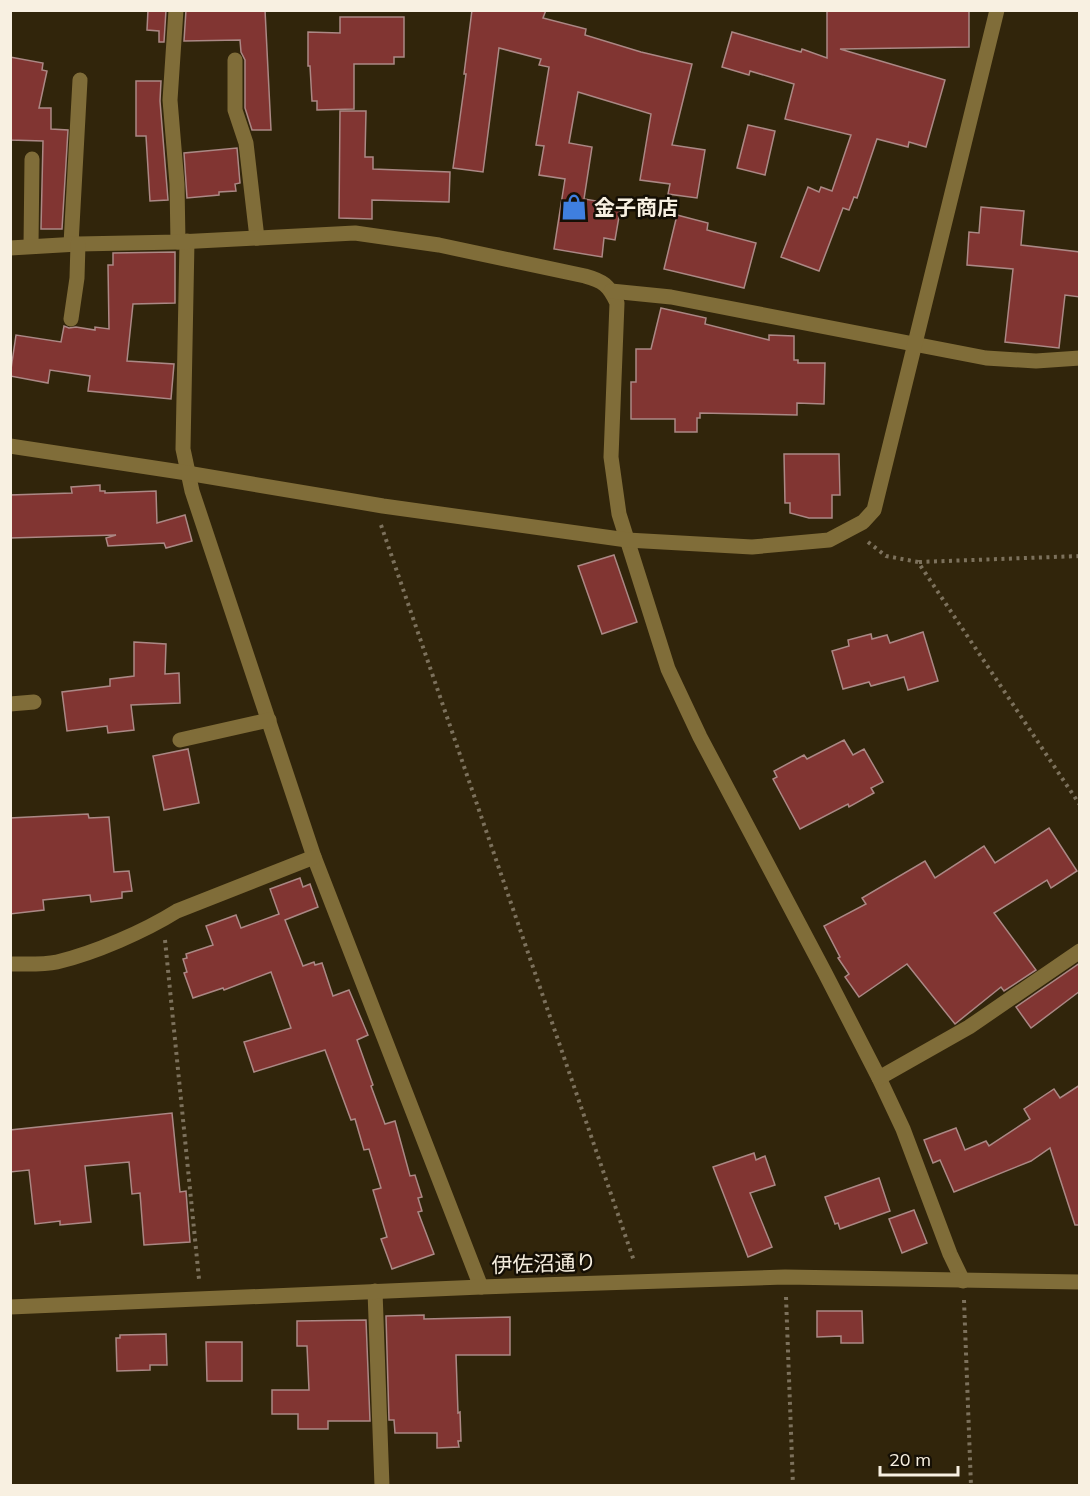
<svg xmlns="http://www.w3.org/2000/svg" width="1090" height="1496" font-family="Mulish,'Noto Sans JP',sans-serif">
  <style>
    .building { fill: #813532; stroke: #ab8885; stroke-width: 1.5 }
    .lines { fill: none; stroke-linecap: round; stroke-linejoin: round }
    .path { stroke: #7c715c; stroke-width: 4; stroke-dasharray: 3 4.5; stroke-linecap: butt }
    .minor { stroke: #806d39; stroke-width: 15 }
    .labels { text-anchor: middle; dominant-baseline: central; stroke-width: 5; stroke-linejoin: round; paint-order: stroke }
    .poi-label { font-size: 21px; font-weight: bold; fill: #f8f0e1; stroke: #150f05; text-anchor: start }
    .street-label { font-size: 21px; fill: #f8f0e1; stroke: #150f05 }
  </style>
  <rect width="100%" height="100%" fill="#31250b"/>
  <g class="building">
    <polygon points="148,10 166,10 164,42 159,42 159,31 147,30"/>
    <polygon points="186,10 265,10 271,130 252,130 245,108 245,60 241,52 240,40 184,41"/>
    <polygon points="472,10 546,10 543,18 586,29 585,35 641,52 692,64 672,145 705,150 697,198 668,194 670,184 640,180 651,114 578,92 569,143 592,147 584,199 621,205 615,240 604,238 602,257 554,249 565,179 539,175 544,146 536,145 549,67 539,65 541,59 499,48 483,172 453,168 466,74 464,74"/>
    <polygon points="827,10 969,10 969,47 840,49 945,80 926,147 909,142 908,147 877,139 857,198 854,197 849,210 843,208 819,271 781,257 808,187 819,192 821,187 832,191 851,135 785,119 794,84 750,71 749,75 722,67 732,32 801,52 802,49 827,58"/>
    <polygon points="340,17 404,17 404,57 394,57 394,64 354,64 354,109 317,110 317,101 312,101 310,66 308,66 308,32 340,33"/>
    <polygon points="10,57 43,63 42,70 47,71 39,108 51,108 51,129 68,130 62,229 41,229 43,141 10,140"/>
    <polygon points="136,81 161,81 160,101 168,200 150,201 146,136 136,136"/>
    <polygon points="340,111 366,111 365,157 373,157 373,169 450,172 449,202 372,200 372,219 339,218"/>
    <polygon points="748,125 775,131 765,175 737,168"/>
    <polygon points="237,148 240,183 235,184 236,191 219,192 219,195 187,198 184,153"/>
    <polygon points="981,207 1024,211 1021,245 1080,252 1080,297 1065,295 1059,348 1005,342 1013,269 967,265 969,232 979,233"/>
    <polygon points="677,215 708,223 707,230 756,243 744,288 664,269"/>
    <polygon points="175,252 175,303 133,304 127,361 174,364 171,399 88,391 90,376 50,370 48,383 10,376 16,335 61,342 64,326 69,328 76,327 95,330 95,327 109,329 108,265 113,265 113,253"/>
    <polygon points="661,308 706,318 705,324 769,340 769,335 794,336 794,360 798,360 798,363 825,363 824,404 797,403 797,415 700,413 700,418 697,418 697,432 675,432 675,419 631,419 631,382 636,382 636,349 651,349"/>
    <polygon points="784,454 839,454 840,495 832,495 832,518 809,518 790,513 790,503 785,503"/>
    <polygon points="100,485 100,491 105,491 105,493 156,491 157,523 185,515 192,541 166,548 164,543 108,546 106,538 116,535 10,538 10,495 72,493 71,487"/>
    <polygon points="614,555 637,622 602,634 578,566"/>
    <polygon points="923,632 938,681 908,690 904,677 871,686 869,682 843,689 832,651 849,646 848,640 871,634 872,639 887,635 890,643"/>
    <polygon points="134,642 166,644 165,674 179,673 180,703 131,705 134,730 108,733 107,726 67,731 62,692 110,686 110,679 134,676"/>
    <polygon points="844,740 853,755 864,749 883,782 871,788 874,793 849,807 848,804 800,829 773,779 777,777 774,771 804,755 807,759"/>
    <polygon points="188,749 199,803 164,810 153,756"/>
    <polygon points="88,814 89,818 109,817 114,872 129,871 132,891 122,892 122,898 91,902 90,895 43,900 44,910 10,914 10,818"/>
    <polygon points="1049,828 1077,871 1051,888 1047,880 994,913 1036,970 1004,991 1001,987 955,1024 907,964 859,997 845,977 849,974 838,958 840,957 824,926 866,904 862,898 925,861 935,878 984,846 995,863"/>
    <polygon points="300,878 303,887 310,884 318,907 285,920 303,966 314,962 315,965 322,963 333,996 349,990 368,1035 357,1040 373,1085 371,1086 385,1124 395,1121 410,1176 415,1175 422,1197 418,1198 422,1211 418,1212 434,1254 392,1269 381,1239 387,1237 373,1190 381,1188 369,1149 364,1150 355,1119 351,1120 325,1050 254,1072 244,1042 291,1028 271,972 224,990 223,988 193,998 184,973 187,972 183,959 187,958 186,954 213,945 206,926 236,915 241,928 279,914 270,889"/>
    <polygon points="1080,963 1080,991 1031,1028 1016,1007"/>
    <polygon points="1080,1085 1080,1225 1075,1225 1050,1148 1031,1161 954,1192 940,1160 933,1163 924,1140 956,1128 965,1150 986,1141 989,1146 1030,1119 1024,1109 1054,1089 1060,1098"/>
    <polygon points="172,1113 180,1192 186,1191 190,1242 144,1245 140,1193 132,1194 129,1162 85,1166 91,1222 60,1225 60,1221 35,1224 29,1170 10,1172 10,1130"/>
    <polygon points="754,1153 756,1160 765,1156 775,1185 750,1193 772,1247 748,1257 713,1167"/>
    <polygon points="879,1178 890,1211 840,1229 838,1223 835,1224 825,1197"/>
    <polygon points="914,1210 927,1243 902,1253 889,1219"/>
    <polygon points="817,1311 862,1311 863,1343 841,1343 841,1336 817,1337"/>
    <polygon points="424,1315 424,1319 510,1317 510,1355 456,1355 458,1413 460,1412 461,1441 458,1441 459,1447 437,1448 437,1433 395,1433 394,1420 389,1420 386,1316"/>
    <polygon points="366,1320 370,1421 328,1421 328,1429 298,1429 298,1414 272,1414 272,1390 309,1390 307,1346 297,1346 297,1321"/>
    <polygon points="166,1334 167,1365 150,1365 150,1370 117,1371 116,1338 120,1338 120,1335"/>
    <polygon points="206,1342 242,1342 242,1381 207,1381"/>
  </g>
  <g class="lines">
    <g class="path">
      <polyline points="381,525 634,1261"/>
      <polyline points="868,542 886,556 918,562 1080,805"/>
      <polyline points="919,562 1080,556"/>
      <polyline points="165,940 199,1279"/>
      <polyline points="786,1297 793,1486"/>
      <polyline points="964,1300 971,1486"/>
    </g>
    <g class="minor">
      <polyline points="176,10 170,100 177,184 178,242"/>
      <polyline points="235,60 235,110 246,143 257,238"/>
      <polyline points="187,241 183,449 192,491 314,857 481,1287"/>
      <polyline points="71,244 80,80"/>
      <polyline points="31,246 32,159"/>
      <path d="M10,248L78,244L178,242L355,233L439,245L585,276C603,281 609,285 617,303L611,457L619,514L668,669L700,737L825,973L879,1078L903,1129L950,1254L963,1281"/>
      <polyline points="611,291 671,297 986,358 1036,361 1080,358"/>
      <polyline points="71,319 77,278 78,244"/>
      <polyline points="10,446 187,473 383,506 627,540 752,547 829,540 863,522 874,510 997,10"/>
      <polyline points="10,704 34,702"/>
      <polyline points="180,740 269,720"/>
      <path d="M10,964C25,964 43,965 57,962C95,953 145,931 177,911L314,857"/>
      <polyline points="879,1078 969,1027 1080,951"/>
      <polyline points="375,1291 382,1486"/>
      <polyline points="10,1307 481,1287 785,1277 1080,1282"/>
    </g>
  </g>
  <defs>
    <g id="shop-bare" transform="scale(2.07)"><path d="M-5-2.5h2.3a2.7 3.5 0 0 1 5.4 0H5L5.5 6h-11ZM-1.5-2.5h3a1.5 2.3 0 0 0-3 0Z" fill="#3f7fe0" stroke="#150f05" stroke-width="2.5" paint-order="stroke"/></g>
  </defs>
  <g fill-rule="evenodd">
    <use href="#shop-bare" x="574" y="207"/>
  </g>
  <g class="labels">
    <g class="poi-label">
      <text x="594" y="207">金子商店</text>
    </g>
    <g class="street-label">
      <text transform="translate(544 1263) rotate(-2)">伊佐沼通り</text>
    </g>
  </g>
  <rect width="1090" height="1496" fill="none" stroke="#f8f0e1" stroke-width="24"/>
  <path d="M880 1466v9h78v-9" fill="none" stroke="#f8f0e1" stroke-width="3"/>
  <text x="889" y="1466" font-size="18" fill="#f8f0e1" stroke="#150f05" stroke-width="4.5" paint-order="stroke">20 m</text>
</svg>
